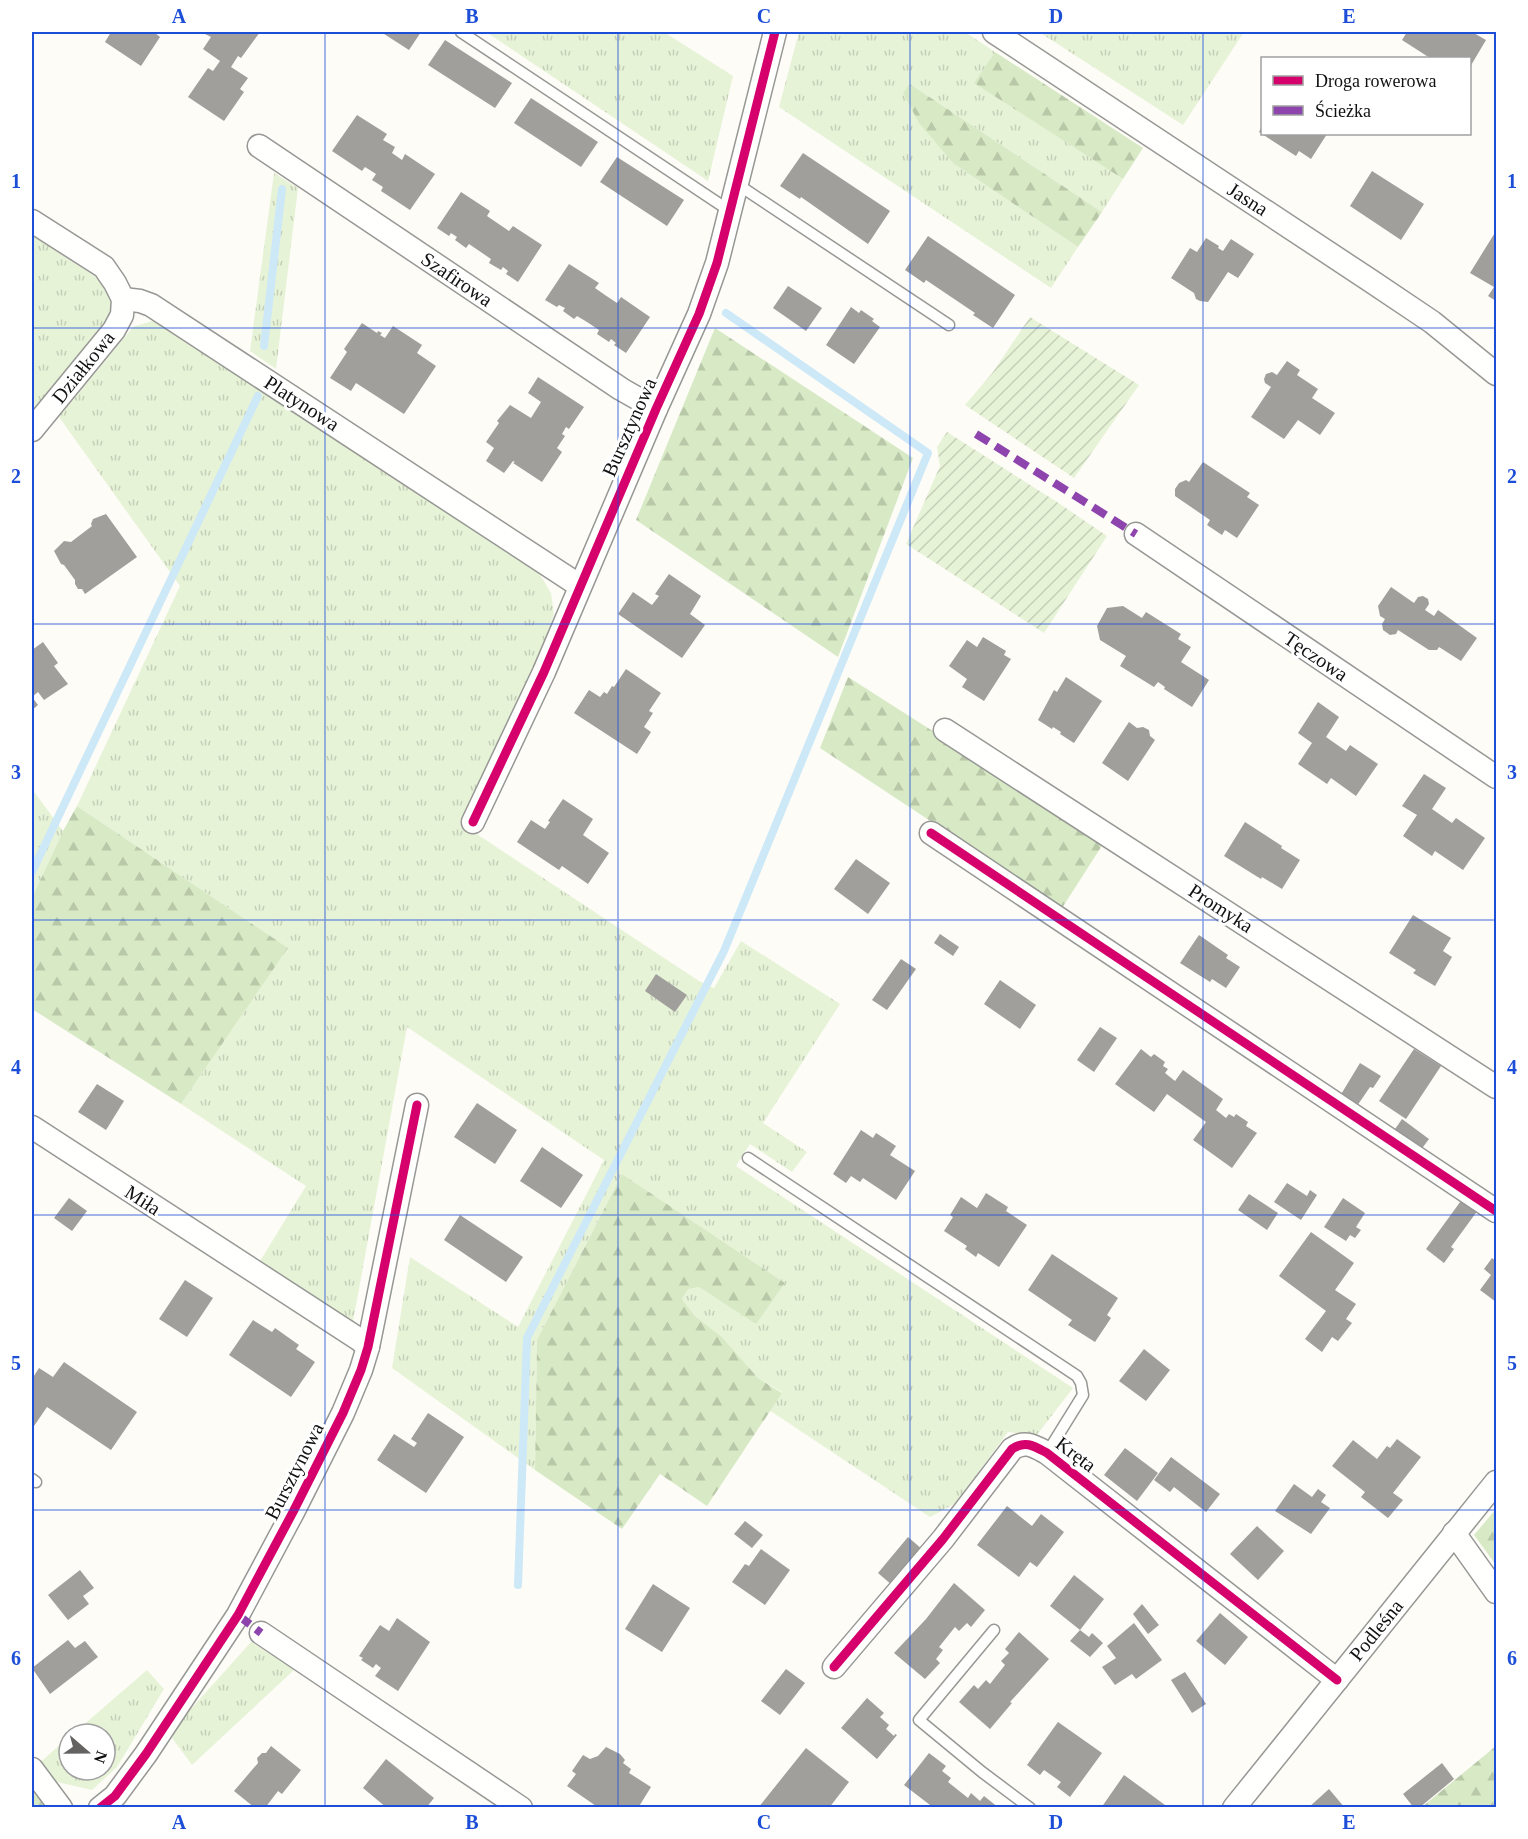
<svg xmlns="http://www.w3.org/2000/svg" width="1528" height="1839" font-family="'Times New Roman',serif">
  <style>
    .grass { fill: url(#grass-tufts) }
    .forest { fill: url(#forest-firs) }
    .garden { fill: url(#garden-furrows) }
    .lines { fill: none; stroke-linecap: round; stroke-linejoin: round }
    .stream { stroke: #cde8f7; stroke-width: 8 }
    .building { fill: #a19f9c }
    .lane-casing { stroke: #979795; stroke-width: 13 }
    .street-casing { stroke: #979795; stroke-width: 25 }
    .lane { stroke: #fffffe; stroke-width: 10 }
    .street { stroke: #fffffe; stroke-width: 22 }
    .quiet { stroke: #8e44ad; stroke-width: 8; stroke-dasharray: 15 8; stroke-linecap: butt }
    .cycleway-casing { stroke: #fff; stroke-width: 13 }
    .cycleway { stroke: #d6006c; stroke-width: 9 }
    .grid { fill: none; stroke: #1d4ed8; stroke-width: 1.5; stroke-opacity: 0.55 }
    .labels { text-anchor: middle; dominant-baseline: central; stroke-width: 6; stroke-linejoin: round; paint-order: stroke }
    .street-label { font-size: 20px; fill: #111; stroke: #fff }
    .neatline { fill: none; stroke: #1d4ed8; stroke-width: 2 }
    .grid-label { font-size: 20px; text-anchor: middle; font-weight: bold; fill: #1d4ed8 }
  </style>
  <defs>
    <pattern id="grass-tufts" width="24" height="20" patternUnits="userSpaceOnUse" patternTransform="scale(1.5)"><rect width="24" height="20" fill="#e7f3d7"/><path d="M3 7l-1-3M5 7V3M7 7l1-3M15 17l-1-3M17 17v-4M19 17l1-3" fill="none" stroke="#c5cfb8"/></pattern>
    <pattern id="forest-firs" width="22" height="20" patternUnits="userSpaceOnUse" patternTransform="scale(1.5)"><rect width="22" height="20" fill="#d8eac5"/><path d="M5 1l3.5 6h-7zM16 11l3.5 6h-7z" fill="#b8c8a8"/></pattern>
    <pattern id="garden-furrows" width="10" height="10" patternUnits="userSpaceOnUse" patternTransform="scale(1.5)"><rect width="10" height="10" fill="#e7f3d7"/><path d="M-1 1l2-2M0 10L10 0M9 11l2-2" fill="none" stroke="#c5cfb8"/></pattern>
  </defs>
  <rect width="100%" height="100%" fill="#fdfcf7"/>
  <g class="grass">
    <polygon points="490,32 664,32 733,76 708,181 489,34"/>
    <polygon points="799,32 965,32 995,52 975,83 1123,179 1102,212 910,84 954,164 1078,247 1051,288 779,107"/>
    <polygon points="1039,32 1244,32 1183,125"/>
    <polygon points="274,173 298,188 276,369 250,351"/>
    <polygon points="32,235 93,275 107,287 112,310 107,331 32,417"/>
    <polygon points="158,319 539,573 551,593 554,614 539,657 460,823 699,981 714,988 741,941 840,1004 763,1123 807,1152 792,1172 750,1144 736,1166 1073,1388 1036,1436 1008,1432 956,1503 930,1517 769,1410 782,1392 758,1378 722,1337 695,1316 682,1299 688,1288 699,1287 756,1323 785,1283 622,1174 537,1340 535,1470 392,1368 410,1257 518,1327 604,1160 407,1027 352,1327 257,1266 306,1186 181,1104 288,948 77,806 180,586 59,417 133,327"/>
    <polygon points="32,789 63,831 32,898"/>
    <polygon points="251,1642 294,1670 192,1765 172,1738 181,1720"/>
    <polygon points="147,1670 164,1689 117,1767 92,1790 57,1782 38,1764 69,1737 69,1770 105,1770 105,1734 73,1734"/>
  </g>
  <g class="forest">
    <polygon points="995,52 1143,148 1123,179 974,83"/>
    <polygon points="910,84 1102,212 1078,247 954,164 919,123 903,93"/>
    <polygon points="715,328 913,458 838,657 636,520"/>
    <polygon points="848,677 1105,841 1062,908 820,748"/>
    <polygon points="77,806 288,948 181,1104 32,1009 32,898 63,831"/>
    <polygon points="622,1174 785,1283 756,1324 699,1287 688,1289 682,1299 695,1316 722,1337 758,1378 782,1393 707,1506 660,1474 622,1529 535,1470 537,1340"/>
    <polygon points="1496,1509 1496,1565 1474,1535"/>
    <polygon points="1496,1746 1496,1807 1422,1807"/>
    <polygon points="32,1780 53,1807 32,1807"/>
  </g>
  <g class="garden">
    <polygon points="1030,317 1139,385 1074,478 965,405 993,372"/>
    <polygon points="947,432 1057,502 1107,536 1044,633 906,544 940,466 937,447"/>
  </g>
  <g class="lines">
    <g class="stream">
      <polyline points="264,346 282,189"/>
      <polyline points="32,872 258,396"/>
      <polyline points="518,1585 527,1338 724,951 928,453 726,313"/>
    </g>
  </g>
  <g class="building">
    <polygon points="111,32 157,32 155,33 160,37 141,66 105,42"/>
    <polygon points="207,32 260,32 241,58 238,56 231,67 248,78 240,89 244,92 224,121 188,97 208,68 213,71 220,61 203,49 211,37 205,34"/>
    <polygon points="381,32 421,32 409,50"/>
    <polygon points="1407,32 1472,32 1486,40 1470,67 1470,58 1430,58 1402,40"/>
    <polygon points="445,40 512,83 495,108 428,65"/>
    <polygon points="531,98 598,142 581,167 514,123"/>
    <polygon points="357,115 387,134 383,140 395,147 392,153 402,160 405,154 435,174 410,210 381,191 383,187 372,180 376,174 365,167 362,171 332,151"/>
    <polygon points="1262,126 1262,134 1327,134 1311,159 1299,151 1296,156 1259,132"/>
    <polygon points="803,153 890,211 868,244 801,197 800,199 780,186"/>
    <polygon points="617,157 684,200 667,226 600,182"/>
    <polygon points="1372,171 1424,204 1401,240 1350,206"/>
    <polygon points="461,192 490,211 487,216 509,231 513,226 542,245 518,282 506,274 508,271 503,267 501,270 489,263 491,259 469,244 466,248 455,240 457,237 451,233 449,236 437,228"/>
    <polygon points="1496,231 1496,301 1488,296 1494,287 1470,273"/>
    <polygon points="928,236 1015,295 993,328 973,315 975,313 926,280 924,283 905,270"/>
    <polygon points="1206,238 1219,246 1218,248 1223,251 1231,239 1254,254 1238,278 1228,272 1208,302 1200,301 1196,299 1194,293 1171,278 1190,248 1197,252"/>
    <polygon points="569,264 599,283 595,288 605,295 617,303 621,297 650,317 626,353 614,345 616,343 611,339 609,342 597,334 599,330 587,322 577,316 574,319 563,311 565,308 559,305 557,307 545,300"/>
    <polygon points="788,286 822,308 806,331 773,308"/>
    <polygon points="851,307 859,313 861,310 874,319 872,321 880,327 854,364 826,345"/>
    <polygon points="362,323 377,333 378,331 382,333 380,335 385,338 393,326 422,345 417,353 436,366 404,414 356,383 351,391 330,378 347,352 344,349"/>
    <polygon points="1287,361 1300,370 1297,375 1318,389 1312,398 1335,413 1320,435 1298,420 1284,439 1251,417 1271,387 1265,383 1264,379 1266,374 1272,372 1277,375"/>
    <polygon points="538,377 584,407 569,429 566,427 562,434 565,436 557,448 562,452 542,482 513,463 515,462 513,461 504,473 486,461 494,448 486,442 499,423 497,421 510,405 531,418 541,402 528,393"/>
    <polygon points="1203,462 1250,493 1247,497 1259,505 1237,538 1225,530 1222,535 1207,525 1210,520 1175,496 1175,489 1179,483 1186,480 1189,482"/>
    <polygon points="106,514 137,557 85,594 82,589 78,589 75,584 75,580 64,565 61,564 54,551 64,541 71,542 92,526 91,524 93,519"/>
    <polygon points="669,574 701,596 690,614 705,625 682,658 618,614 633,592 652,605 659,596 655,594"/>
    <polygon points="1391,587 1414,603 1418,597 1423,596 1428,599 1429,604 1425,610 1434,616 1438,610 1477,638 1461,661 1439,647 1437,650 1429,650 1398,630 1396,634 1390,635 1383,630 1382,624 1385,619 1380,616 1378,606"/>
    <polygon points="1123,606 1142,618 1146,612 1181,634 1178,639 1191,647 1181,662 1209,680 1192,707 1164,689 1165,687 1158,682 1154,687 1120,666 1126,656 1100,640 1097,626 1107,608"/>
    <polygon points="983,637 1006,651 1004,655 1011,659 984,701 962,687 967,679 949,666 967,640 977,647"/>
    <polygon points="43,642 58,663 54,666 68,684 44,700 38,692 32,697 38,705 32,710 32,650"/>
    <polygon points="626,669 661,693 649,711 653,713 644,727 651,732 637,754 574,713 589,690 600,697 604,692 607,694 612,686 614,687"/>
    <polygon points="1066,677 1102,701 1074,743 1060,734 1061,732 1053,727 1052,729 1038,720 1054,690 1057,692"/>
    <polygon points="1318,702 1339,717 1326,737 1346,751 1350,745 1378,764 1356,796 1331,778 1327,784 1298,764 1312,743 1298,733"/>
    <polygon points="1129,722 1137,728 1143,727 1149,730 1150,736 1155,740 1128,781 1102,763"/>
    <polygon points="1424,774 1446,788 1432,809 1452,823 1456,818 1485,838 1463,870 1435,851 1432,856 1403,836 1417,815 1402,806"/>
    <polygon points="563,799 593,819 583,835 609,853 588,884 562,866 559,870 517,842 531,820 545,829 550,822 548,821"/>
    <polygon points="1245,822 1282,846 1281,848 1300,860 1282,889 1262,877 1261,879 1224,856"/>
    <polygon points="856,859 890,883 868,914 834,889"/>
    <polygon points="1413,915 1451,938 1443,951 1452,957 1435,986 1413,973 1416,970 1389,953"/>
    <polygon points="940,934 959,947 953,956 934,943"/>
    <polygon points="1199,935 1228,955 1226,958 1240,967 1226,988 1212,979 1210,982 1180,963"/>
    <polygon points="901,959 916,969 887,1010 872,1000"/>
    <polygon points="656,974 687,995 675,1012 645,991"/>
    <polygon points="1000,980 1036,1005 1020,1029 984,1004"/>
    <polygon points="1100,1027 1117,1038 1094,1072 1077,1060"/>
    <polygon points="1141,1049 1151,1057 1154,1054 1165,1062 1163,1066 1168,1069 1165,1073 1175,1081 1183,1070 1223,1099 1216,1110 1226,1118 1229,1114 1234,1117 1236,1114 1248,1122 1246,1126 1257,1133 1232,1168 1193,1140 1206,1122 1167,1094 1154,1112 1115,1084"/>
    <polygon points="1414,1049 1441,1066 1406,1119 1379,1101"/>
    <polygon points="1360,1063 1381,1076 1373,1088 1370,1087 1357,1106 1340,1096"/>
    <polygon points="97,1084 124,1101 106,1130 78,1112"/>
    <polygon points="477,1103 517,1130 495,1164 454,1137"/>
    <polygon points="1402,1119 1429,1139 1420,1151 1393,1132"/>
    <polygon points="861,1130 873,1138 876,1133 896,1146 890,1155 915,1171 896,1200 863,1178 860,1182 851,1176 846,1183 833,1174"/>
    <polygon points="542,1147 583,1175 561,1208 520,1181"/>
    <polygon points="1287,1183 1307,1196 1310,1190 1317,1195 1301,1220 1274,1202"/>
    <polygon points="986,1193 1008,1207 1006,1211 1027,1225 999,1267 978,1253 976,1257 965,1249 967,1246 944,1231 953,1217 950,1215 961,1197 977,1208"/>
    <polygon points="1249,1194 1278,1213 1267,1230 1238,1210"/>
    <polygon points="69,1198 87,1211 72,1231 54,1218"/>
    <polygon points="1343,1198 1365,1213 1356,1227 1361,1230 1355,1238 1350,1235 1346,1241 1324,1227"/>
    <polygon points="1463,1198 1478,1210 1451,1247 1454,1249 1444,1263 1426,1249"/>
    <polygon points="460,1215 523,1257 506,1282 444,1240"/>
    <polygon points="1311,1232 1354,1263 1335,1290 1356,1304 1346,1319 1352,1323 1338,1341 1332,1337 1322,1352 1305,1339 1326,1311 1279,1276"/>
    <polygon points="1052,1254 1118,1298 1107,1315 1111,1318 1095,1342 1068,1325 1072,1320 1028,1290"/>
    <polygon points="1492,1258 1496,1261 1496,1302 1480,1290 1491,1275 1484,1269"/>
    <polygon points="185,1280 213,1298 187,1337 159,1319"/>
    <polygon points="253,1320 272,1332 275,1328 299,1345 296,1349 315,1362 291,1397 229,1355"/>
    <polygon points="1144,1349 1170,1370 1146,1401 1119,1381"/>
    <polygon points="64,1362 137,1412 111,1450 47,1407 32,1429 32,1379 39,1368 53,1377"/>
    <polygon points="428,1413 464,1437 426,1493 377,1460 394,1434 414,1447 417,1443 411,1439"/>
    <polygon points="1397,1439 1421,1457 1393,1493 1403,1500 1388,1518 1361,1497 1365,1492 1332,1466 1353,1440 1377,1459 1387,1446 1390,1448"/>
    <polygon points="1125,1448 1158,1473 1137,1501 1104,1475"/>
    <polygon points="1171,1457 1220,1494 1206,1512 1174,1487 1170,1492 1154,1480"/>
    <polygon points="1294,1484 1312,1497 1318,1489 1326,1495 1321,1502 1330,1508 1311,1534 1275,1511"/>
    <polygon points="1007,1506 1032,1526 1041,1514 1064,1532 1037,1567 1030,1562 1019,1577 977,1545"/>
    <polygon points="745,1521 763,1535 752,1548 734,1534"/>
    <polygon points="1257,1526 1284,1551 1258,1580 1230,1554"/>
    <polygon points="908,1537 923,1550 892,1585 878,1573"/>
    <polygon points="761,1549 790,1570 765,1605 732,1582 745,1564 749,1566"/>
    <polygon points="80,1570 94,1588 83,1596 89,1604 68,1620 48,1595"/>
    <polygon points="1074,1575 1104,1599 1080,1630 1050,1606"/>
    <polygon points="954,1583 985,1610 971,1627 967,1623 959,1631 955,1627 939,1647 943,1650 936,1659 940,1663 925,1679 894,1653 926,1619"/>
    <polygon points="653,1584 690,1608 662,1652 625,1629"/>
    <polygon points="1142,1604 1159,1625 1148,1634 1133,1614"/>
    <polygon points="1220,1613 1248,1637 1225,1665 1196,1641"/>
    <polygon points="397,1618 430,1642 398,1691 375,1676 381,1668 376,1664 373,1668 361,1660 363,1658 359,1656 380,1625 389,1631"/>
    <polygon points="1134,1623 1162,1660 1136,1679 1132,1674 1115,1685 1102,1667 1116,1658 1107,1646"/>
    <polygon points="1080,1630 1089,1637 1092,1633 1103,1643 1090,1657 1070,1641"/>
    <polygon points="1019,1632 1049,1659 1010,1702 1012,1703 990,1729 959,1702 974,1685 978,1689 986,1680 990,1684 1005,1665 1001,1661 1009,1653 1005,1649"/>
    <polygon points="68,1640 75,1648 85,1641 98,1657 50,1694 32,1668"/>
    <polygon points="786,1669 805,1683 780,1715 761,1701"/>
    <polygon points="1185,1672 1206,1704 1192,1713 1171,1680"/>
    <polygon points="867,1698 884,1713 880,1717 889,1725 886,1729 894,1736 895,1734 897,1735 877,1759 841,1728"/>
    <polygon points="1058,1722 1102,1753 1070,1797 1057,1787 1061,1782 1044,1770 1040,1775 1027,1765"/>
    <polygon points="271,1746 301,1770 282,1794 278,1791 265,1808 255,1808 234,1791 258,1763 257,1758 262,1753 266,1753"/>
    <polygon points="606,1747 620,1754 625,1760 623,1763 631,1769 629,1773 651,1787 638,1808 599,1808 567,1786 576,1774 572,1771 583,1755 590,1759 598,1756"/>
    <polygon points="806,1748 849,1782 829,1808 758,1808"/>
    <polygon points="929,1753 946,1766 942,1771 951,1778 948,1782 968,1798 971,1793 980,1801 984,1796 999,1808 935,1808 930,1805 904,1785"/>
    <polygon points="386,1759 434,1798 426,1808 387,1808 363,1788"/>
    <polygon points="1442,1763 1454,1779 1419,1808 1414,1808 1403,1794"/>
    <polygon points="1124,1775 1146,1791 1169,1808 1101,1808"/>
    <polygon points="1329,1789 1345,1808 1308,1808"/>
  </g>
  <g class="lines">
    <g class="lane-casing">
      <g id="lane">
        <polyline points="461,32 730,211"/>
        <polyline points="737,184 949,325"/>
        <polyline points="748,1158 1077,1376 1081,1383 1083,1395 1047,1453"/>
        <polyline points="32,1479 36,1482"/>
        <polyline points="994,1630 919,1720 982,1772 1030,1808"/>
      </g>
    </g>
    <g class="street-casing">
      <g id="street">
        <polyline points="994,32 1371,281 1432,322 1496,374"/>
        <polyline points="259,146 621,389 656,409"/>
        <polyline points="32,221 104,267 115,283 123,299 122,315 114,330 32,430"/>
        <polyline points="123,299 140,301 151,305 580,586"/>
        <polyline points="1136,534 1496,777"/>
        <polyline points="945,730 1496,1087"/>
        <polyline points="473,822 544,672 656,409 699,314 717,263 775,32"/>
        <polyline points="931,833 1496,1211"/>
        <polyline points="32,1127 360,1340 368,1347"/>
        <polyline points="1454,1533 1496,1592"/>
        <polyline points="261,1633 521,1808"/>
        <path d="M834,1667L943,1539L1012,1449C1025,1440 1034,1446 1047,1453L1337,1680"/>
        <polyline points="32,1769 61,1808"/>
        <polyline points="100,1808 115,1796 146,1754 238,1615 293,1512 343,1413 361,1370 368,1347 417,1105"/>
        <polyline points="1234,1808 1496,1482"/>
      </g>
    </g>
    <use href="#lane" class="lane"/>
    <use href="#street" class="street"/>
    <g class="quiet">
      <polyline points="976,434 1136,534"/>
      <polyline points="238,1615 261,1633"/>
    </g>
    <g class="cycleway-casing">
      <g id="cycleway">
        <polyline points="473,822 544,672 656,409 699,314 717,263 775,32"/>
        <polyline points="931,833 1496,1211"/>
        <path d="M834,1667L943,1539L1012,1449C1025,1440 1034,1446 1047,1453L1337,1680"/>
        <polyline points="100,1808 115,1796 146,1754 238,1615 293,1512 343,1413 361,1370 368,1347 417,1105"/>
      </g>
    </g>
    <use href="#cycleway" class="cycleway"/>
  </g>
  <path class="grid" d="M325,32V1808M618,32V1808M910,32V1808M1203,32V1808M32,328H1496M32,624H1496M32,920H1496M32,1215H1496M32,1510H1496"/>
  <g class="labels">
    <g class="street-label">
      <text transform="translate(1248 199) rotate(33)">Jasna</text>
      <text transform="translate(457 279) rotate(34)">Szafirowa</text>
      <text transform="translate(83 367) rotate(-51)">Działkowa</text>
      <text transform="translate(302 403) rotate(33)">Platynowa</text>
      <text transform="translate(629 427) rotate(-66)">Bursztynowa</text>
      <text transform="translate(1316 656) rotate(34)">Tęczowa</text>
      <text transform="translate(1221 908) rotate(33)">Promyka</text>
      <text transform="translate(143 1200) rotate(33)">Miła</text>
      <text transform="translate(1076 1454) rotate(37)">Kręta</text>
      <text transform="translate(294 1471) rotate(-63)">Bursztynowa</text>
      <text transform="translate(1376 1630) rotate(-51)">Podleśna</text>
    </g>
  </g>
  <rect width="1528" height="1839" fill="none" stroke="#ffffff" stroke-width="66"/>
  <rect x="1261" y="57" width="210" height="78" fill="#ffffff" stroke="#a0a0a0" stroke-width="1.5"/>
  <rect x="1273" y="76" width="30" height="9" fill="#d6006c" stroke="#a0a0a0" stroke-width="1.5"/>
  <text x="1315" y="87" font-size="18" fill="#111111">Droga rowerowa</text>
  <rect x="1273" y="106" width="30" height="9" fill="#8e44ad" stroke="#a0a0a0" stroke-width="1.5"/>
  <text x="1315" y="117" font-size="18" fill="#111111">Ścieżka</text>
  <g transform="translate(87 1752) rotate(110)"><circle r="28" fill="#ffffff" stroke="#a0a0a0" stroke-width="1.5"/>
  <path d="M0-4.5L10 22L0 15L-10 22Z" fill="#646362"/>
  <text y="-9" font-size="16" font-weight="bold" text-anchor="middle" fill="#111111">N</text>
  </g>
  <rect x="33" y="33" width="1462" height="1773" class="neatline"/>
  <g class="grid-label">
    <text x="179" y="23">A</text>
    <text x="472" y="23">B</text>
    <text x="764" y="23">C</text>
    <text x="1056" y="23">D</text>
    <text x="1349" y="23">E</text>
    <text x="16" y="188">1</text>
    <text x="1512" y="188">1</text>
    <text x="16" y="483">2</text>
    <text x="1512" y="483">2</text>
    <text x="16" y="779">3</text>
    <text x="1512" y="779">3</text>
    <text x="16" y="1074">4</text>
    <text x="1512" y="1074">4</text>
    <text x="16" y="1370">5</text>
    <text x="1512" y="1370">5</text>
    <text x="16" y="1665">6</text>
    <text x="1512" y="1665">6</text>
    <text x="179" y="1829">A</text>
    <text x="472" y="1829">B</text>
    <text x="764" y="1829">C</text>
    <text x="1056" y="1829">D</text>
    <text x="1349" y="1829">E</text>
  </g>
</svg>
